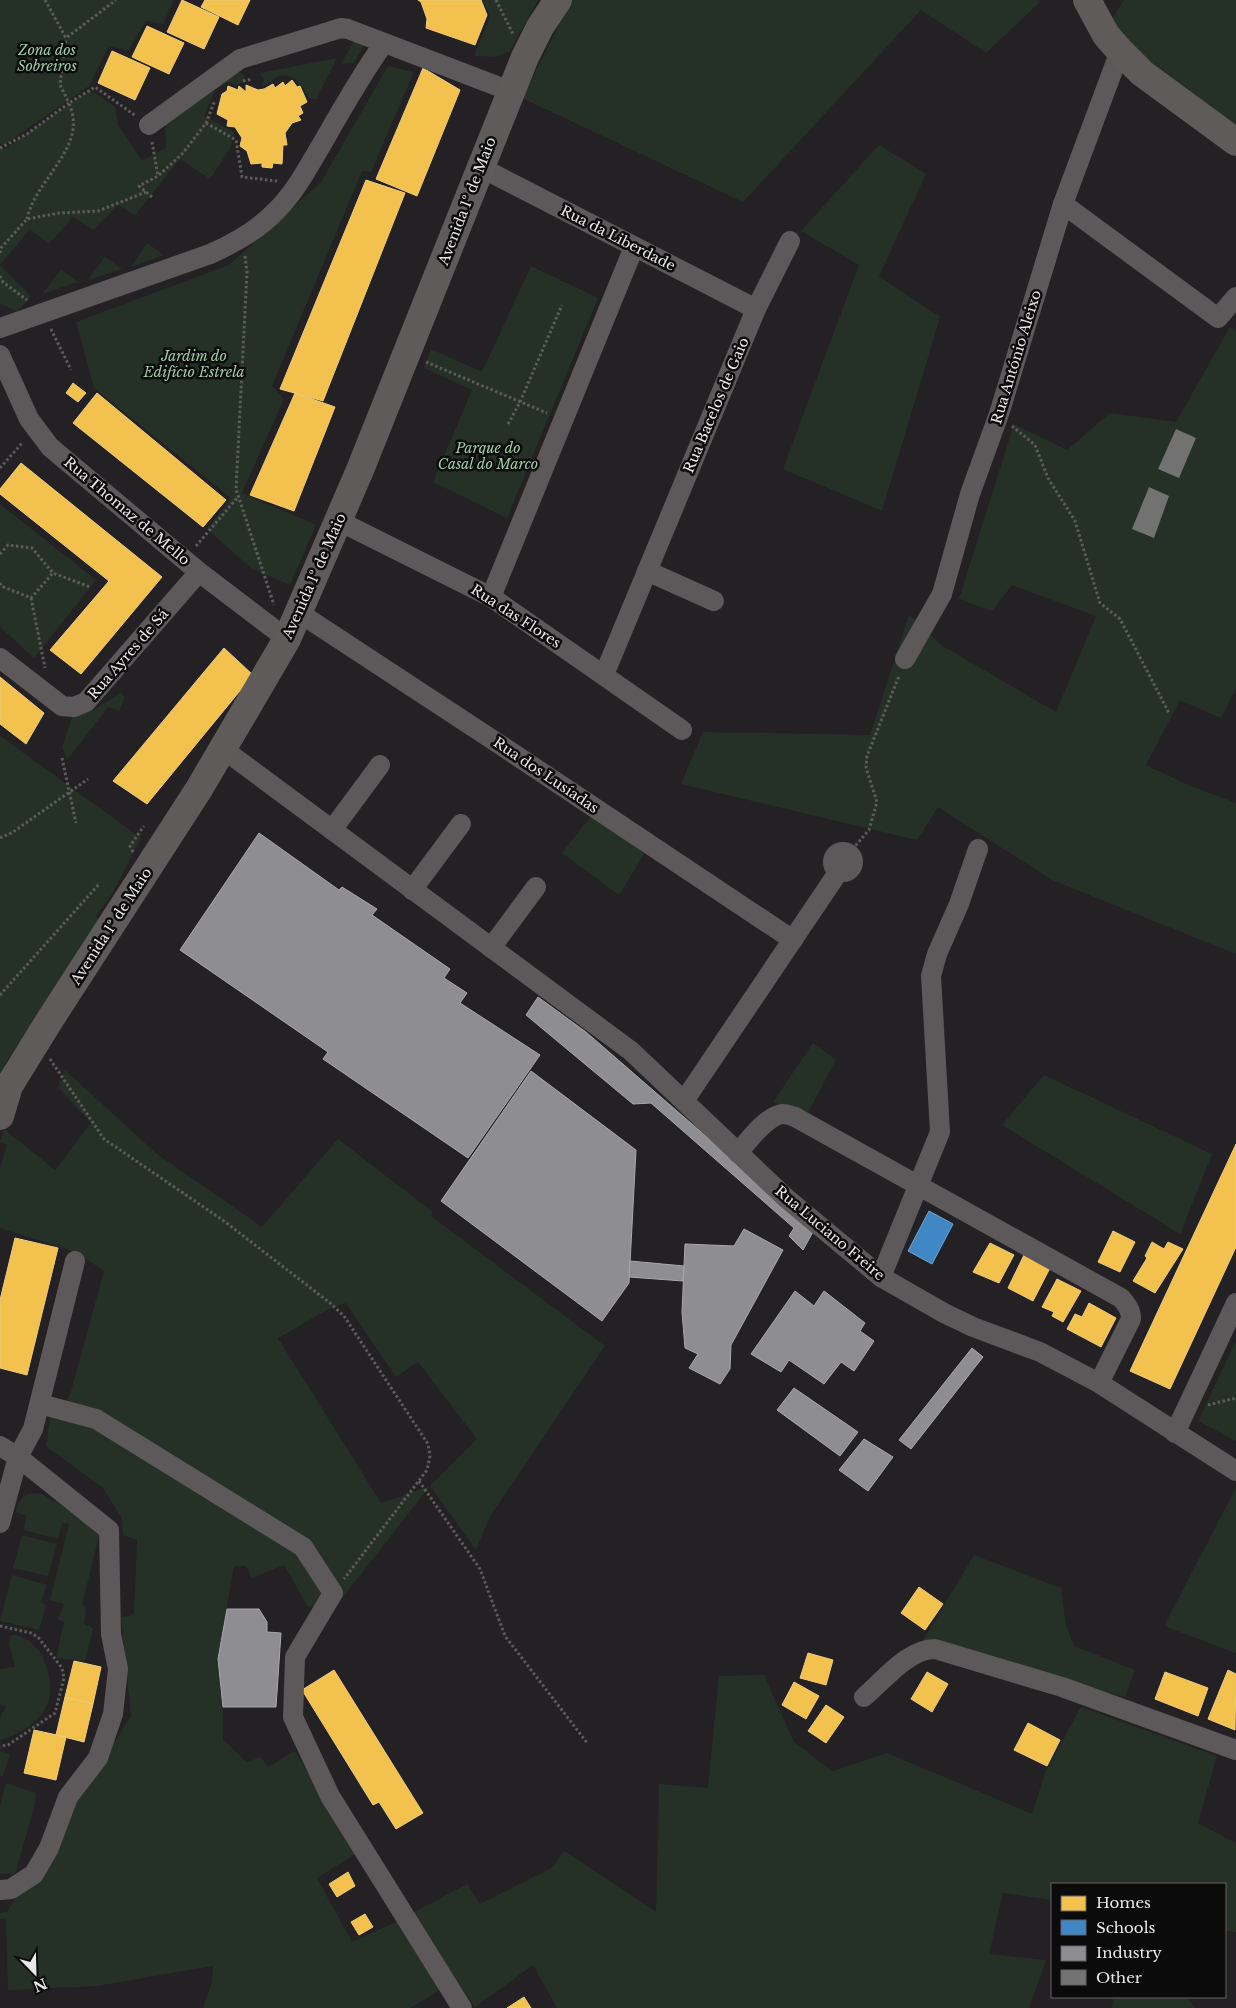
<svg xmlns="http://www.w3.org/2000/svg" width="1236" height="2008" font-family="'Libre Baskerville',serif">
  <style>
    .green { fill: #253127; fill-rule: evenodd }
    .homes { fill: #f2c14e; stroke: #f0cd7d }
    .schools { fill: #3f88c5; stroke: #72a5d0 }
    .industry { fill: #8d8d92; stroke: #a9a8ac }
    .building { fill: #737273 }
    .lines { fill: none; stroke-linecap: round; stroke-linejoin: round }
    .path { stroke: #5e5b5c; stroke-width: 3; stroke-dasharray: 2.5 2.5; stroke-linecap: butt }
    .street { stroke: #5d5859; stroke-width: 20 }
    .secondary { stroke: #5f5b5b; stroke-width: 28 }
    .labels { text-anchor: middle; dominant-baseline: central; stroke-width: 5; stroke-linejoin: round; paint-order: stroke }
    .park-label { font-size: 14px; font-style: italic; fill: #9fcca6; stroke: #0c0b0c }
    .street-label { font-size: 14px; fill: #eae8ea; stroke: #0c0b0c }
  </style>
  <rect width="100%" height="100%" fill="#232123"/>
  <g class="green">
    <polygon points="0,0 174,0 163,24 146,21 128,51 109,46 89,86 4,145 0,143"/>
    <polygon points="483,0 538,0 510,51 495,57 474,56 490,17"/>
    <polygon points="572,0 1039,0 1040,2 986,53 921,10 743,202 522,98"/>
    <polygon points="1124,0 1236,0 1236,125 1125,42 1112,19"/>
    <polygon points="355,39 365,43 354,63 341,64"/>
    <path d="M337,58L316,99H310C304,90 295,72 280,76C273,78 269,85 262,85L264,80L260,73Z"/>
    <polygon points="388,66 414,72 371,172 362,171 272,386 284,399 242,493 316,525 290,585 252,569 207,529 231,498 94,388 76,322 229,265 321,182"/>
    <polygon points="234,69 244,75 244,81 236,85 228,82 215,90 204,116 234,132 231,147 210,179 180,159 135,215 118,205 93,230 73,217 49,244 30,229 0,265 31,297 17,311 0,304 0,148 5,149 90,90 115,107 118,125 142,161 166,148 165,122"/>
    <polygon points="879,145 926,174 879,276 940,317 882,511 783,469 859,265 801,231"/>
    <polygon points="147,243 164,255 131,267"/>
    <polygon points="105,257 122,269 88,280"/>
    <polygon points="531,266 598,298 507,518 433,482 472,390 424,368 431,349 482,372"/>
    <polygon points="61,270 78,282 42,294"/>
    <polygon points="1230,327 1236,331 1236,689 1221,718 1180,700 1146,765 1186,784 1236,803 1236,954 1052,880 938,807 917,840 681,784 703,732 870,735 909,615 941,645 1056,712 1096,616 1012,585 992,611 959,599 1014,424 1067,450 1110,413 1176,422"/>
    <polygon points="0,504 96,580 34,658 0,627"/>
    <polygon points="121,692 125,697 119,711 108,707 67,760 62,747 72,717 94,710"/>
    <polygon points="0,736 141,838 112,894 96,916 104,923 6,1062 0,1078"/>
    <polygon points="590,817 646,851 619,895 562,853"/>
    <polygon points="813,1043 836,1060 806,1116 773,1102"/>
    <path d="M65,1070L157,1154L262,1227L338,1139L433,1212L431,1216L605,1346L490,1516L476,1550L430,1486L340,1601L308,1607L284,1565L252,1578L246,1566H234L218,1659L223,1707V1740L247,1762L261,1757L268,1767L295,1751L355,1854L317,1878L352,1942L394,1923L467,1884L480,1904L552,1868L564,1851L656,1912L659,1784L708,1788L719,1676L764,1675L794,1742L832,1771L887,1753L1032,1814L1045,1773L1081,1707L1217,1756L1198,1823L1236,1843V1932L1225,1930V1884H1052V1900L1003,1893L989,1954L1046,1960L1029,2008H557L533,1965L475,2007L453,1975L438,1991L410,2008H203L212,1982L213,1966L97,1986L8,1990L6,1919H0V1913L7,1912L131,1716L121,1617L134,1615L137,1540L123,1535L121,1517L103,1488L46,1446L50,1419L70,1395L104,1271L76,1252L0,1228V1168L7,1145L0,1142L4,1129L55,1170L91,1123L58,1087ZM346,1303L396,1377L418,1362L477,1439L430,1486L381,1503L278,1338L329,1309Z"/>
    <polygon points="1044,1075 1212,1154 1180,1234 1002,1125"/>
    <polygon points="1236,1341 1236,1441 1198,1421"/>
    <polygon points="1236,1488 1236,1653 1164,1626"/>
    <path d="M32,1493L42,1494L94,1525L100,1532L82,1605L86,1609L84,1624L93,1628L85,1661L56,1658L64,1622L58,1619L64,1604L50,1600L69,1524L62,1523L58,1539L24,1530L26,1516L16,1512C17,1502 21,1496 32,1493Z"/>
    <polygon points="22,1535 57,1544 48,1576 13,1568"/>
    <polygon points="974,1555 1061,1588 1066,1626 1074,1646 1135,1670 1125,1697 922,1642"/>
    <polygon points="12,1575 47,1585 41,1602 46,1606 39,1630 0,1621"/>
    <path d="M11,1635C39,1636 51,1668 50,1692C49,1696 49,1700 48,1703C38,1723 20,1735 0,1740V1718L6,1707L0,1704V1669L15,1667L9,1643Z"/>
    <polygon points="0,1751 10,1754 3,1776 0,1776"/>
    <polygon points="6,1783 36,1793 34,1808 15,1874 0,1874 0,1805"/>
    <polygon points="1113,1997 1187,1997 1194,2008 1112,2008"/>
  </g>
  <g class="homes">
    <polygon points="182,0 219,17 204,49 167,32"/>
    <polygon points="205,0 250,0 238,25 201,7"/>
    <polygon points="418,0 481,0 487,15 475,45 426,28 427,19 421,2"/>
    <polygon points="147,26 184,43 169,74 132,57"/>
    <polygon points="112,51 150,68 135,100 98,83"/>
    <polygon points="423,68 460,90 417,196 376,179"/>
    <polygon points="292,80 297,87 300,86 307,102 300,106 303,113 298,116 301,120 292,123 285,133 287,145 283,145 282,164 273,163 272,168 262,167 262,163 251,164 247,151 240,146 242,138 235,127 227,126 228,120 217,114 222,94 227,91 228,86 238,90 239,86 246,92 246,85 258,90 264,89 273,84 275,88 283,82 285,86"/>
    <polygon points="366,180 405,193 323,401 280,389"/>
    <polygon points="73,383 86,393 78,402 66,393"/>
    <polygon points="97,393 226,500 203,527 73,423"/>
    <polygon points="295,393 335,407 294,511 250,495"/>
    <polygon points="21,463 162,577 81,674 50,650 109,581 0,494 0,489"/>
    <polygon points="224,648 253,675 147,804 113,781"/>
    <polygon points="0,677 44,713 26,744 0,724"/>
    <polygon points="1236,1144 1236,1247 1170,1389 1130,1371"/>
    <polygon points="1113,1231 1135,1242 1120,1272 1098,1262"/>
    <polygon points="15,1238 58,1248 27,1375 0,1368 0,1300"/>
    <polygon points="1152,1242 1164,1249 1168,1242 1183,1249 1155,1293 1133,1281 1147,1258 1145,1256"/>
    <polygon points="990,1243 1014,1255 999,1283 973,1272"/>
    <polygon points="1024,1255 1050,1268 1033,1301 1008,1288"/>
    <polygon points="1057,1279 1081,1291 1063,1322 1052,1316 1054,1312 1042,1307"/>
    <polygon points="1089,1303 1116,1318 1101,1347 1067,1329 1075,1314 1082,1317"/>
    <polygon points="919,1587 943,1604 925,1630 901,1613"/>
    <polygon points="808,1653 833,1660 826,1685 800,1678"/>
    <polygon points="74,1661 101,1667 93,1704 65,1697"/>
    <polygon points="334,1670 423,1813 396,1829 379,1802 373,1805 302,1690"/>
    <polygon points="1228,1670 1236,1674 1235,1730 1208,1719"/>
    <polygon points="927,1672 948,1684 932,1712 911,1699"/>
    <polygon points="1165,1672 1208,1688 1198,1716 1155,1699"/>
    <polygon points="794,1682 819,1696 806,1719 782,1705"/>
    <polygon points="65,1697 93,1704 84,1742 56,1735"/>
    <polygon points="826,1705 844,1717 826,1743 808,1731"/>
    <polygon points="1028,1723 1060,1740 1047,1766 1014,1750"/>
    <polygon points="34,1730 66,1737 56,1780 24,1773"/>
    <polygon points="348,1872 355,1886 337,1897 329,1884"/>
    <polygon points="365,1914 373,1927 359,1935 351,1922"/>
    <polygon points="524,1997 531,2008 507,2008"/>
  </g>
  <polygon class="schools" points="929,1211 953,1224 932,1264 908,1251"/>
  <g class="industry">
    <polygon points="259,833 339,890 342,887 377,909 372,915 450,969 444,978 467,993 460,1003 540,1055 468,1158 323,1059 328,1052 180,950"/>
    <polygon points="538,997 586,1032 814,1230 803,1250 789,1236 794,1228 651,1103 633,1104 526,1015"/>
    <polygon points="531,1071 636,1150 629,1283 602,1321 441,1201"/>
    <polygon points="744,1229 783,1250 731,1345 730,1369 720,1384 689,1368 698,1354 685,1348 682,1312 685,1244 734,1246"/>
    <polygon points="630,1261 684,1266 683,1281 629,1277"/>
    <polygon points="795,1291 814,1306 824,1291 865,1323 860,1331 874,1341 854,1371 841,1362 824,1384 789,1360 781,1372 751,1354"/>
    <polygon points="972,1348 983,1357 911,1449 899,1440"/>
    <polygon points="794,1388 858,1432 840,1456 777,1410"/>
    <polygon points="864,1439 893,1457 868,1491 839,1470"/>
    <polygon points="227,1609 259,1609 267,1622 267,1632 281,1633 276,1707 223,1707 218,1659"/>
  </g>
  <g class="building">
    <polygon points="1176,429 1196,438 1179,478 1158,469"/>
    <polygon points="1149,487 1169,496 1154,538 1132,529"/>
  </g>
  <g class="lines">
    <g class="path">
      <polyline points="45,0 66,38 116,0"/>
      <polyline points="496,0 513,34"/>
      <polyline points="243,81 252,79"/>
      <polyline points="206,123 236,140 242,177 277,181"/>
      <polyline points="152,142 158,176"/>
      <polyline points="0,148 27,134 69,103 60,85 66,38"/>
      <polyline points="152,197 139,186 158,176 183,153 206,123 215,100"/>
      <path d="M27,219C34,184 78,153 73,118C73,113 70,107 69,103L95,87L136,116"/>
      <polyline points="0,253 1,248 27,219 59,213 98,211 146,192"/>
      <polyline points="245,256 247,272 236,489 274,605"/>
      <polyline points="0,276 3,282 27,300"/>
      <polyline points="51,329 71,370"/>
      <polyline points="426,362 547,413"/>
      <polyline points="508,424 520,402 562,305"/>
      <polyline points="1012,426 1035,445 1048,478 1075,521 1100,603 1120,619 1169,713"/>
      <polyline points="0,468 23,442"/>
      <polyline points="196,546 238,497"/>
      <polyline points="0,554 8,545 32,548 53,573 90,587"/>
      <polyline points="0,583 1,586 31,598 53,573"/>
      <polyline points="31,598 45,668"/>
      <polyline points="62,758 76,823"/>
      <polyline points="0,838 13,832 88,779"/>
      <polyline points="133,852 130,846 144,826"/>
      <polyline points="849,853 869,830 877,802 866,768 867,756 899,676"/>
      <polyline points="0,995 100,883"/>
      <polyline points="50,1059 104,1139 224,1221 330,1303 344,1316 428,1444 430,1456 427,1470 344,1579"/>
      <polyline points="1208,1405 1236,1398"/>
      <polyline points="419,1481 480,1569 505,1636 588,1744"/>
      <polyline points="0,1626 31,1633 38,1637 62,1668 64,1678 55,1713 8,1745 0,1746"/>
    </g>
    <g class="street">
      <polyline points="149,125 240,59 341,28 348,29 510,91"/>
      <polyline points="480,167 756,309"/>
      <polyline points="1063,204 1218,318 1236,297"/>
      <path d="M0,328L210,254C235,243 258,230 277,210C296,191 308,167 322,144C342,109 361,75 384,43"/>
      <polyline points="0,355 29,419 50,447 199,572 287,639"/>
      <polyline points="339,521 491,597 682,730"/>
      <polyline points="647,571 714,601"/>
      <polyline points="491,597 634,247"/>
      <polyline points="298,612 499,744 793,940"/>
      <polyline points="0,658 62,706 74,707 86,702 199,572"/>
      <polyline points="905,659 942,594 970,494 999,414 1063,204 1120,51"/>
      <polyline points="604,675 756,309 790,241"/>
      <polyline points="223,749 631,1051 786,1198 881,1277 944,1313 973,1327 1040,1352 1099,1383 1236,1471"/>
      <polyline points="332,830 380,765"/>
      <circle cx="843" cy="862" r="10"/>
      <polyline points="412,890 461,824"/>
      <polyline points="491,948 536,887"/>
      <polyline points="684,1101 839,871"/>
      <path d="M738,1153C748,1141 767,1115 783,1114C787,1114 792,1116 795,1117L1121,1298C1127,1305 1131,1310 1131,1319L1099,1383"/>
      <polyline points="881,1277 940,1132 931,976 937,954 959,904 978,849"/>
      <polyline points="40,1404 96,1419 303,1547 333,1593 295,1657 293,1717 330,1796 462,2008"/>
      <polyline points="1175,1433 1236,1303"/>
      <polyline points="0,1446 18,1457 109,1530 111,1634 118,1669 113,1714 98,1758 68,1797 49,1848 34,1874 11,1889 0,1890"/>
      <polyline points="0,1523 18,1457 33,1429 75,1261"/>
      <path d="M864,1697C884,1680 908,1649 935,1649L1062,1687L1236,1750"/>
    </g>
    <g class="secondary">
      <polyline points="1087,0 1106,35 1120,51 1142,73 1236,142"/>
      <polyline points="0,1116 9,1086 51,1018 199,789 287,639 360,470 525,57 540,27 558,0"/>
    </g>
  </g>
  <g class="labels">
    <g class="park-label">
      <text x="47" y="50">Zona dos<tspan x="47" dy="16">Sobreiros</tspan></text>
      <text x="194" y="356">Jardim do<tspan x="194" dy="16">Edifício Estrela</tspan></text>
      <text x="488" y="448">Parque do<tspan x="488" dy="16">Casal do Marco</tspan></text>
    </g>
    <g class="street-label">
      <text transform="translate(467 201) rotate(-69)">Avenida 1º de Maio</text>
      <text transform="translate(618 238) rotate(27)">Rua da Liberdade</text>
      <text transform="translate(1016 357) rotate(-73)">Rua António Aleixo</text>
      <text transform="translate(716 405) rotate(-67)">Rua Bacelos de Gaio</text>
      <text transform="translate(127 511) rotate(40)">Rua Thomaz de Mello</text>
      <text transform="translate(314 576) rotate(-66)">Avenida 1º de Maio</text>
      <text transform="translate(516 616) rotate(33)">Rua das Flores</text>
      <text transform="translate(128 654) rotate(-49)">Rua Ayres de Sá</text>
      <text transform="translate(546 775) rotate(34)">Rua dos Lusíadas</text>
      <text transform="translate(111 926) rotate(-57)">Avenida 1º de Maio</text>
      <text transform="translate(830 1233) rotate(40)">Rua Luciano Freire</text>
    </g>
  </g>
  <rect x="1051" y="1883" width="175" height="115" fill="#0c0b0c" stroke="#656365"/>
  <rect x="1061" y="1896" width="25" height="15" fill="#f2c14e" stroke="#656365"/>
  <text x="1096" y="1908" font-size="15" fill="#eae8ea">Homes</text>
  <rect x="1061" y="1920" width="25" height="15" fill="#3f88c5" stroke="#656365"/>
  <text x="1096" y="1933" font-size="15" fill="#eae8ea">Schools</text>
  <rect x="1061" y="1946" width="25" height="15" fill="#8d8d92" stroke="#656365"/>
  <text x="1096" y="1958" font-size="15" fill="#eae8ea">Industry</text>
  <rect x="1061" y="1970" width="25" height="15" fill="#737273" stroke="#656365"/>
  <text x="1096" y="1983" font-size="15" fill="#eae8ea">Other</text>
  <g transform="translate(35 1973) rotate(157)" stroke="#0c0b0c" stroke-width="4" paint-order="stroke">
  <path d="M0-4L9 19L0 12L-9 19Z" fill="#eae8ea"/>
  <text y="-8" font-size="14" font-weight="bold" text-anchor="middle" fill="#eae8ea">N</text>
  </g>
</svg>
